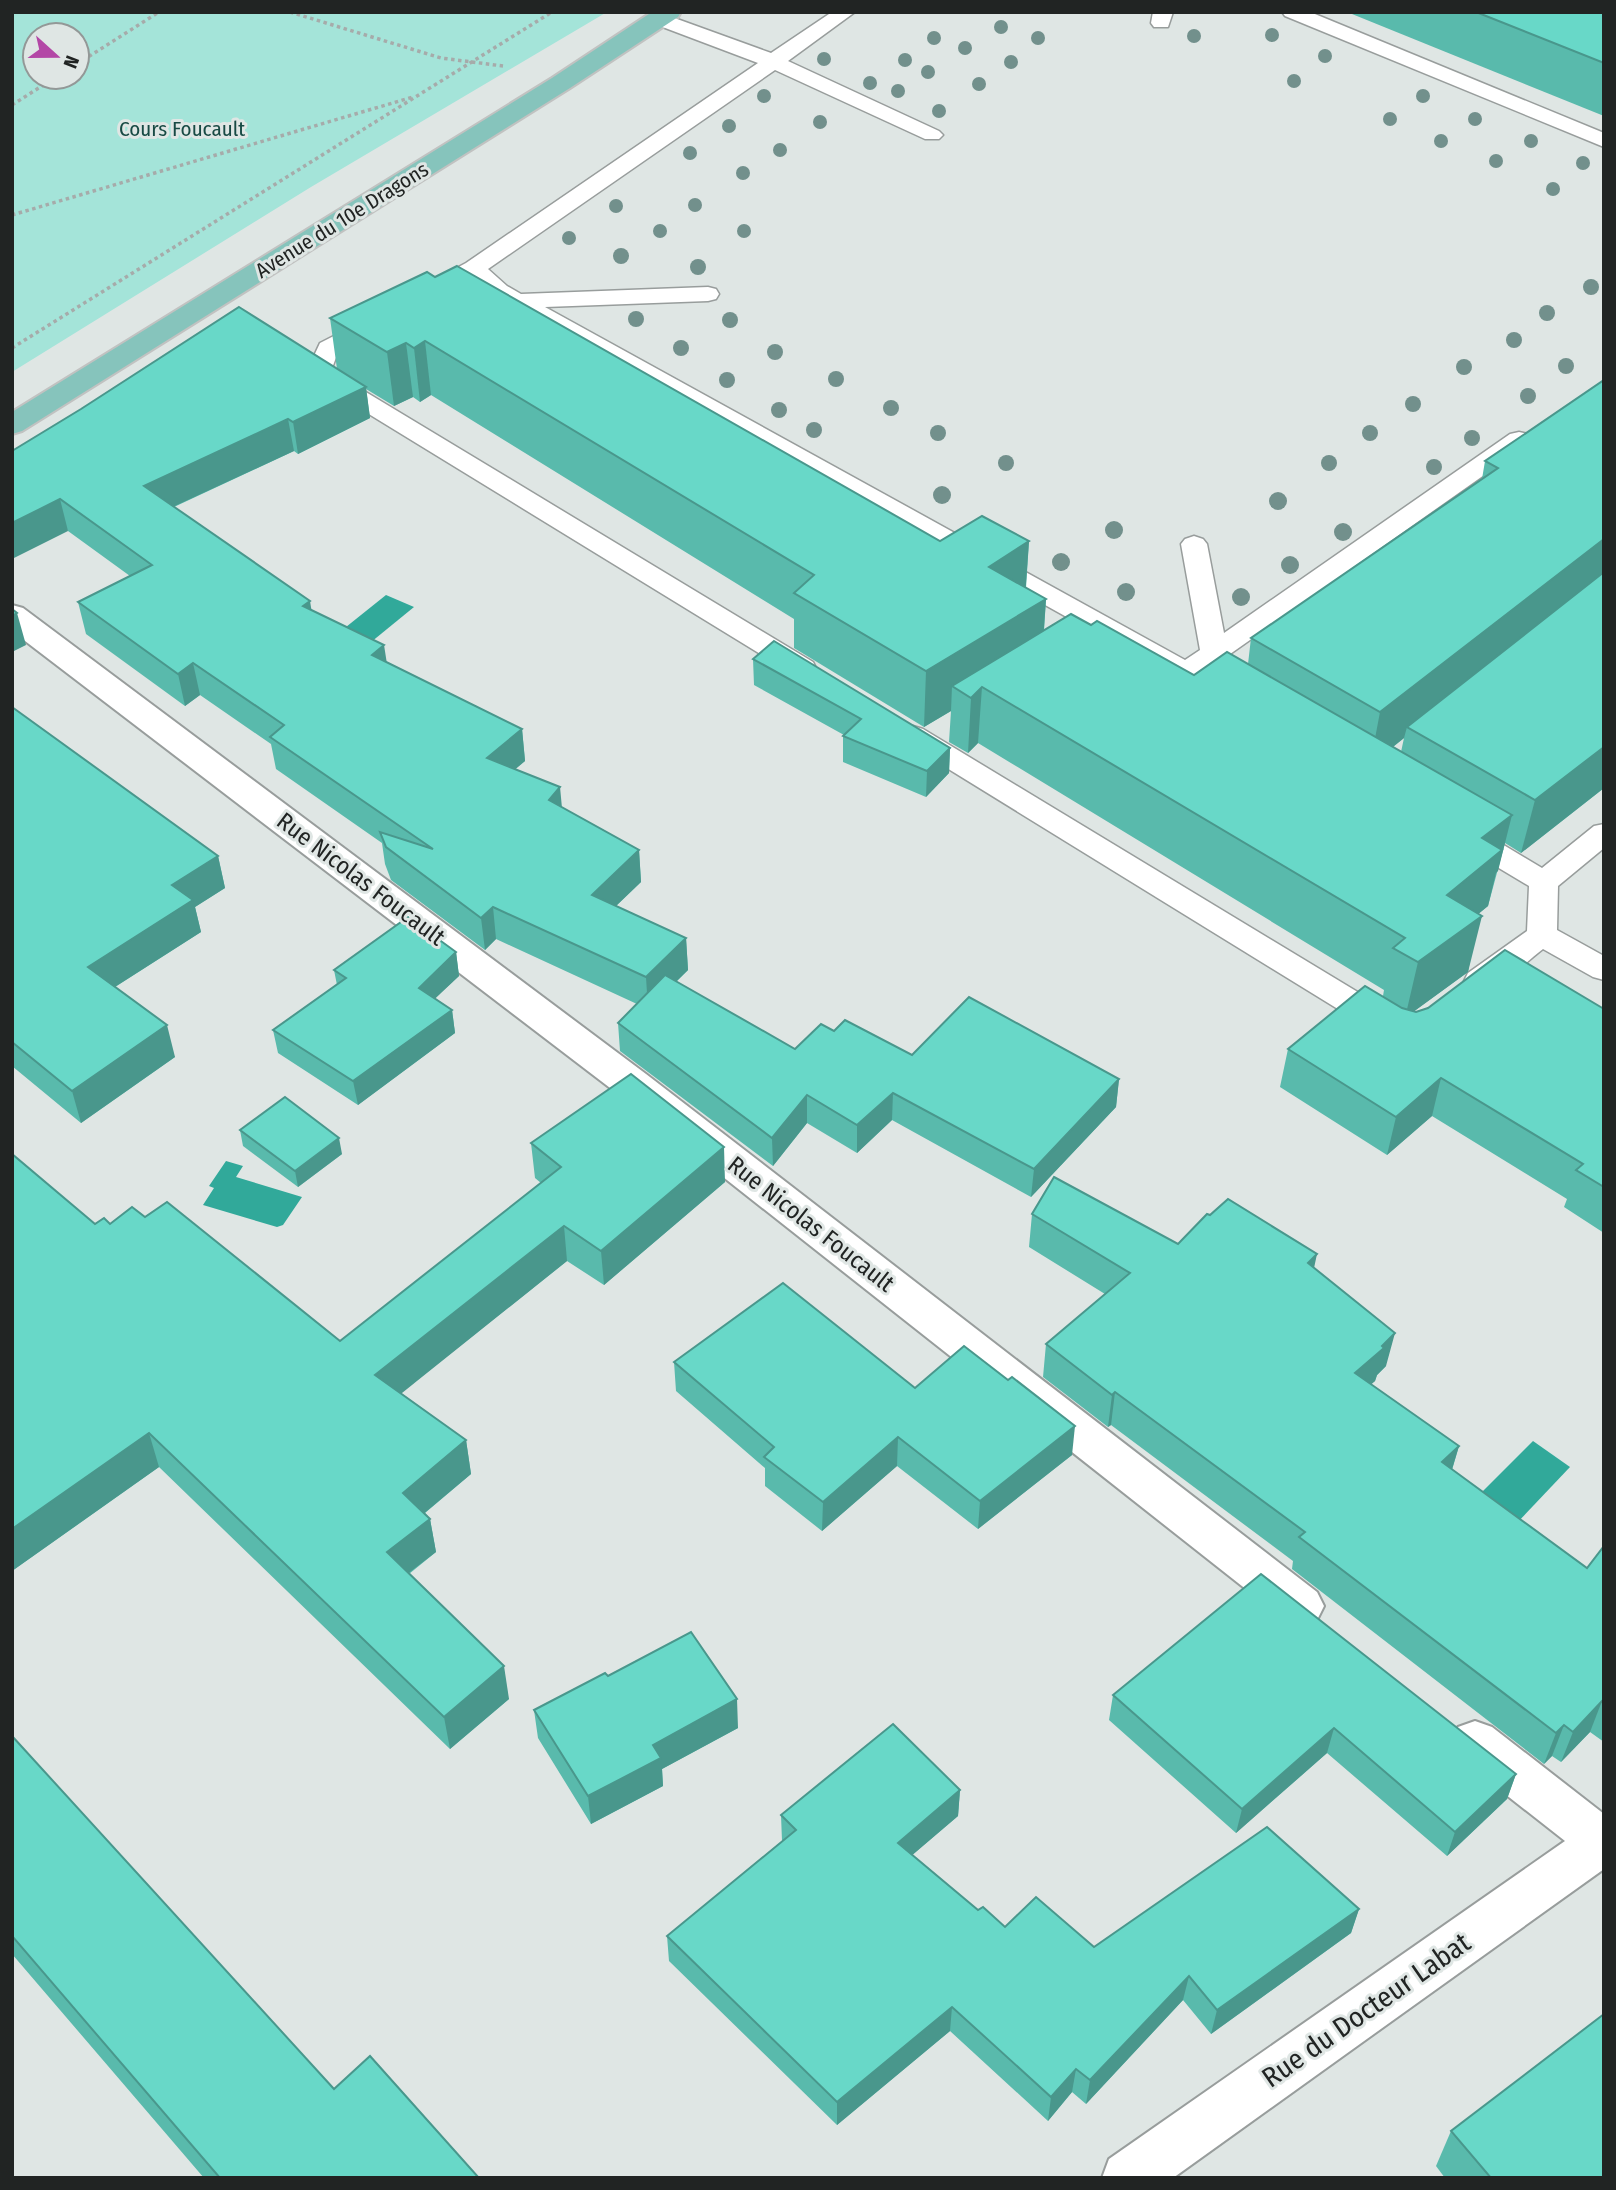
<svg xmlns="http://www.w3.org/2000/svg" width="1616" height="2190" font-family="'Fira Sans Condensed',sans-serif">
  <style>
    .green { fill: #a4e4d9; fill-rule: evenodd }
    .water { fill: #31a99a }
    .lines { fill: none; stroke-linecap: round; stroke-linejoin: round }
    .service-casing { stroke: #989d9c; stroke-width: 3 }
    .minor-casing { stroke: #989d9c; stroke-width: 4 }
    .primary-casing { stroke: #c1c2c1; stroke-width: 4 }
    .path { stroke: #a6abaa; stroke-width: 3.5; stroke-dasharray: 3.5 3.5; stroke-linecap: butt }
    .service { fill: #fff; fill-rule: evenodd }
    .minor { fill: #fff; fill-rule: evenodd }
    .primary { fill: #86c4bc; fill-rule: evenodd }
    .tree { fill: #72908c }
    .wall { fill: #59baac; fill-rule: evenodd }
    .shaded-wall { fill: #49978c }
    .building { fill: #68d8c8; stroke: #49978c; stroke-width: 2 }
    .labels { text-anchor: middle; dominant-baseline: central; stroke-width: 6; stroke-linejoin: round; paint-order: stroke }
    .far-park-label { font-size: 21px; fill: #184a44; stroke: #dfe6e4 }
    .far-street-label { font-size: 21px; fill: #212423; stroke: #dfe6e4 }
    .street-label { font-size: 24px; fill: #212423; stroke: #dfe6e4 }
    .near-street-label { font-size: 28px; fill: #212423; stroke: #dfe6e4 }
  </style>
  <rect width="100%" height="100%" fill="#dfe6e4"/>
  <path class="green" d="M12,12H607L311,187L12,372ZM35,35H77V77H35Z"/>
  <g class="water">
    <polygon points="386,595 414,607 365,647 336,635"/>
    <polygon points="226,1161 243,1166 236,1177 302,1197 283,1225 277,1227 203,1205 214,1188 209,1186"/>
    <polygon points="1533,1441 1570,1467 1515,1525 1476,1498"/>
  </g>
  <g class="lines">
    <g class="service-casing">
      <g id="service">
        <path d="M832,12H855L788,61L939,131L943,135L939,139H925L775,70L488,269L507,286L521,294L708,287L716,289L719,294L716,299L708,301L545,307L1185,660L1200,650L1181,544L1185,539L1194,536L1203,539L1207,544L1224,633L1510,434L1519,432L1528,434L1531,439L1528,444L1223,659C1208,668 1196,683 1176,678L491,296L472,278C457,286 439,301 421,297L418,292L421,287L466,263L758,63L652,23L649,19L652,15H666L771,53Z"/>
        <polygon points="1153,12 1173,12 1168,27 1154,27 1151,23"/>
        <polygon points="1282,12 1310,12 1604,133 1604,147 1285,16"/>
        <polygon points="371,317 379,319 383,324 379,329 338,352 331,371 813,662 816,668 813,674 803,676 793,674 310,378 306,373 320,343"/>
        <polygon points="913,726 923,729 1394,1014 1398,1022 1394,1030 1383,1033 1372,1030 903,741 899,735 903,729"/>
        <path d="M1604,824V848L1558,886L1557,930L1604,956V980L1593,977L1543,949C1523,964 1494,996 1468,989L1464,981L1468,973L1527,931L1529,886L1457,843L1453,836L1457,829L1467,826L1477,829L1542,868L1594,826Z"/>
      </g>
    </g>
    <g class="minor-casing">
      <g id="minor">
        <polygon points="12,605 23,608 646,1074 1317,1592 1324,1606 1317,1620 1301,1625 1285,1620 618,1094 12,631"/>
        <polygon points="1475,1721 1492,1727 1604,1814 1604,1869 1173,2178 1102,2178 1109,2159 1565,1841 1458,1757 1451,1742 1458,1727"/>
      </g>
    </g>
    <g class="primary-casing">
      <polygon id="primary" points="652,12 681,12 678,17 570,88 22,431 12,434 12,412 552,78"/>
    </g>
    <g class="path">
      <polyline points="290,12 441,58 503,66"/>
      <polyline points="77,64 159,12"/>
      <polyline points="12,105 56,77"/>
      <polyline points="12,215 413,97"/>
      <polyline points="12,348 552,12"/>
    </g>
    <use href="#service" class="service"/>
    <use href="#minor" class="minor"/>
    <use href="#primary" class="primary"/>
  </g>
  <g class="tree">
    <circle cx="1001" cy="27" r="7"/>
    <circle cx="1272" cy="35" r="7"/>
    <circle cx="1194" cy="36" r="7"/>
    <circle cx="934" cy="38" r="7"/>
    <circle cx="1038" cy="38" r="7"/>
    <circle cx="965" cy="48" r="7"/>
    <circle cx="1325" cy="56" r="7"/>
    <circle cx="824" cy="59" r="7"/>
    <circle cx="905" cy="60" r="7"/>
    <circle cx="1011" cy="62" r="7"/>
    <circle cx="928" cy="72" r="7"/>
    <circle cx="1294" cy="81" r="7"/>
    <circle cx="870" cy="83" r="7"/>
    <circle cx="979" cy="84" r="7"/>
    <circle cx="898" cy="91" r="7"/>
    <circle cx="764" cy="96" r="7"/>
    <circle cx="1423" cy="96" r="7"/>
    <circle cx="939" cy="111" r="7"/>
    <circle cx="1390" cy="119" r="7"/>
    <circle cx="1475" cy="119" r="7"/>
    <circle cx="820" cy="122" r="7"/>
    <circle cx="729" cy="126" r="7"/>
    <circle cx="1441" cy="141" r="7"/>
    <circle cx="1531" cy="141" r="7"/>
    <circle cx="780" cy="150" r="7"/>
    <circle cx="690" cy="153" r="7"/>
    <circle cx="1496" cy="161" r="7"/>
    <circle cx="1583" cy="163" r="7"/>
    <circle cx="743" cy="173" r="7"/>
    <circle cx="1553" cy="189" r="7"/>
    <circle cx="695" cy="205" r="7"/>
    <circle cx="616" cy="206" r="7"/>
    <circle cx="660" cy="231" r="7"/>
    <circle cx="744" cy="231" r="7"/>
    <circle cx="569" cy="238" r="7"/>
    <circle cx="621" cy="256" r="8"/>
    <circle cx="698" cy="267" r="8"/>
    <circle cx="1591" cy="287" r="8"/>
    <circle cx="1547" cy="313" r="8"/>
    <circle cx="636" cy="319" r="8"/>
    <circle cx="730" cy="320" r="8"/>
    <circle cx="1514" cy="340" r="8"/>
    <circle cx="681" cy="348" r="8"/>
    <circle cx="775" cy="352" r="8"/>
    <circle cx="1566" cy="366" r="8"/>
    <circle cx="1464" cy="367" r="8"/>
    <circle cx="836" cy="379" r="8"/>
    <circle cx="727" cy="380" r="8"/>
    <circle cx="1528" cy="396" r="8"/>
    <circle cx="1413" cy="404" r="8"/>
    <circle cx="891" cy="408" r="8"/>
    <circle cx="779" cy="410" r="8"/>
    <circle cx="814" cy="430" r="8"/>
    <circle cx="938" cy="433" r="8"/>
    <circle cx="1370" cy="433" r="8"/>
    <circle cx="1472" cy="438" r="8"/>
    <circle cx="1006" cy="463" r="8"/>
    <circle cx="1329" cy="463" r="8"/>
    <circle cx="1434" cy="467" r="8"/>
    <circle cx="942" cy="495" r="9"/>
    <circle cx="1278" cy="501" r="9"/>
    <circle cx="1114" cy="530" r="9"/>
    <circle cx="1343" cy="532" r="9"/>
    <circle cx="1061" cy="562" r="9"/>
    <circle cx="1290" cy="565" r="9"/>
    <circle cx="1126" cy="592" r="9"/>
    <circle cx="1241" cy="597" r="9"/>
  </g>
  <g class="wall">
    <polygon points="1347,12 1604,12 1604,116"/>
    <path d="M427,272L940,541H1029L1026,588L1046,599L1044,631L1091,625L1194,675L1248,664L1251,638L1482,479L1485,461L1604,380V788L1521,853L1505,843L1488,906L1478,914L1468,972L1414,1011L1604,1009V1233L1564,1207L1567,1199L1432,1116L1387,1155L1280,1087L1288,1049L1383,996L1384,990L978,743L968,753L949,742L951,711L924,727L794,648V619L431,395L420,402L413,397L394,406L366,389L370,418L298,454L294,451L174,507L311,610L387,662L522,729L525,761L515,769L562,808L639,850L641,882L616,906L686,938L688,970L676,982L795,1049L834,1031L912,1055L1119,1079L1116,1107L1031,1197L892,1120L857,1153L807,1123L773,1166L620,1051L618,1023L637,1004L496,939L485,950L391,880L385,864L382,843L276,769L271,744L200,695L185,706L86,634L78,602L130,576L68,531L12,451L337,369L330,318ZM1404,738L1401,752L1393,747Z"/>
    <polygon points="753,659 950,748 949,773 926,797 843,762 843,736 844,735 754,685"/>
    <polygon points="12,707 218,856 225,888 195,907 201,932 115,987 175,1057 81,1123 12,1066"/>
    <polygon points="456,952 459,976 435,998 452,1010 455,1033 358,1105 278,1053 273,1030 337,985 334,970"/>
    <polygon points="240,1130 342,1154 298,1187 243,1146"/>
    <polygon points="531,1143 725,1182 604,1285 567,1261 401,1393 466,1440 471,1474 425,1513 430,1519 436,1552 409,1574 509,1699 450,1749 159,1467 12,1571 12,1154 95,1224 110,1224 145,1217 340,1341 541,1183 535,1178"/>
    <polygon points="1032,1214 1178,1244 1314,1268 1386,1366 1377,1375 1375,1381 1371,1384 1459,1446 1452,1470 1587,1568 1604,1546 1604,1742 1590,1732 1561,1762 1552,1756 1544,1764 1292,1569 1293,1561 1111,1425 1108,1427 1043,1377 1046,1344 1105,1294 1029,1247"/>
    <polygon points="674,1362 915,1388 1072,1455 978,1529 897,1466 822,1531 765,1486 765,1468 676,1391"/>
    <polygon points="1261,1574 1516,1774 1507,1799 1447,1856 1327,1753 1236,1833 1109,1720 1113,1695"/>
    <polygon points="608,1676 738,1728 662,1769 663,1786 591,1824 538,1738 534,1710"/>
    <polygon points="12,1736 334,2089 479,2178 204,2178 12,1954"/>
    <polygon points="960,1790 958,1816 912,1855 978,1910 1005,1927 1094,1947 1359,1909 1351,1933 1211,2034 1183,2000 1086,2104 1072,2092 1048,2121 950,2031 837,2125 669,1961 667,1936 782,1841 781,1815"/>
    <polygon points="1451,2131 1604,2178 1445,2178 1436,2166"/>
  </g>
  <g class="shaded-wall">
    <polygon points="425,341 431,395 420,402 414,348"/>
    <polygon points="406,343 413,397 394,406 387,352"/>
    <polygon points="366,387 370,418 298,454 293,422"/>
    <polygon points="288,419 294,451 151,517 144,486"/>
    <polygon points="60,499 68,531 12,559 12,523"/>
    <polygon points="1604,539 1604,587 1407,727 1404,738 1370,765 1380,712"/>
    <polygon points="1029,541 1025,597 989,567"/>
    <polygon points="1046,599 1042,655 982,687 978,743 968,753 971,698 952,686 951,711 924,727 926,671"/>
    <polygon points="310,601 315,632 303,606"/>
    <polygon points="17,613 26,645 12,652 12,616"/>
    <polygon points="384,645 389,677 372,655"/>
    <polygon points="193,663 200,695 185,706 178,674"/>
    <polygon points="522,729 525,761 491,790 487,758"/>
    <polygon points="1604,747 1604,788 1521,853 1535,800"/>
    <polygon points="950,748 949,773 926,797 927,771"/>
    <polygon points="560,787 563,819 549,800"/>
    <polygon points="1512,815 1498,871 1496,873 1488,906 1442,944 1482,916 1468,972 1405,1018 1418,962 1447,895 1482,838"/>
    <polygon points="639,850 641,882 594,927 592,895"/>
    <polygon points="218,856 225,888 195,907 201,932 96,999 88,967 172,885"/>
    <polygon points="493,907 496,939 485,950 481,918"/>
    <polygon points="686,938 688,970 648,1009 646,977"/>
    <polygon points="456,952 459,976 422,1011 419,988"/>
    <polygon points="452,1010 455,1033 358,1105 353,1081"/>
    <polygon points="167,1025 175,1057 81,1123 72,1091"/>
    <polygon points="1441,1078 1432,1116 1387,1155 1396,1117"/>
    <polygon points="1119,1079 1116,1107 1031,1197 1034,1169"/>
    <polygon points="893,1093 892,1120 857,1153 857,1125"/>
    <polygon points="807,1095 807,1123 773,1166 772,1138"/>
    <polygon points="339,1138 342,1154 298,1187 295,1171"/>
    <polygon points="724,1147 725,1182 604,1285 601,1251"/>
    <polygon points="564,1226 567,1261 382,1409 375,1375"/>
    <polygon points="1317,1254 1310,1287 1308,1263"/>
    <polygon points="1395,1333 1386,1366 1377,1375 1375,1381 1347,1406 1355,1373"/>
    <polygon points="1115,1392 1111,1425 1108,1427 1112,1395"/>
    <polygon points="1075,1426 1072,1455 978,1529 980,1501"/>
    <polygon points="149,1433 159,1467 12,1571 12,1529"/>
    <polygon points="898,1437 897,1466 822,1531 823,1502"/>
    <polygon points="466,1440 471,1474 409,1526 403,1493"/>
    <polygon points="1459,1446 1449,1479 1442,1462"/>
    <polygon points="430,1519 436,1552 393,1585 387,1552"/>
    <polygon points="504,1666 509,1699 450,1749 444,1717"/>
    <polygon points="737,1699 738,1728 662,1769 663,1786 591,1824 588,1796 653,1745"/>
    <polygon points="1602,1701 1590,1732 1561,1762 1573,1732"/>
    <polygon points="1564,1725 1552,1756 1544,1764 1556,1733"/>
    <polygon points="1334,1728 1327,1753 1236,1833 1242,1809"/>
    <polygon points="1516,1774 1507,1799 1447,1856 1455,1832"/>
    <polygon points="960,1790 958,1816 896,1869 898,1843"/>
    <polygon points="1359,1909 1351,1933 1211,2034 1217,2010"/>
    <polygon points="1189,1976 1183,2000 1086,2104 1090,2080"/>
    <polygon points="952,2007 950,2031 837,2125 837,2102"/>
    <polygon points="1076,2069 1072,2092 1048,2121 1051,2097"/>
  </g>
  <g class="building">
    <polygon points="1476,12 1604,12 1604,63"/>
    <polygon points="457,266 940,541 982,516 1029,541 989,567 1046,599 926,671 794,593 814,575 425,341 414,348 406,343 387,352 330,318 427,272 435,277"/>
    <polygon points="239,307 366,387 293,422 288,419 144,486 310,601 303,606 384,645 372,655 522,729 487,758 560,787 549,800 639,850 592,895 686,938 646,977 493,907 481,918 386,847 380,832 433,849 270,737 284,725 193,663 178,674 78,602 152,565 60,499 12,523 12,451 81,409"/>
    <polygon points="1604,380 1604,539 1380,712 1251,638 1498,468 1485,461"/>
    <polygon points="1604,572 1604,747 1535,800 1407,727"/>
    <polygon points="12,609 17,613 12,616"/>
    <polygon points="1071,614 1091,625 1097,621 1194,675 1227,652 1512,815 1482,838 1502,850 1447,895 1482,916 1418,962 1393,948 1405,938 982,687 971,698 952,686"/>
    <polygon points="774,641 950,748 927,771 843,736 861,719 753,659"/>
    <polygon points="12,707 218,856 172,885 193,900 88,967 167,1025 72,1091 12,1042"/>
    <polygon points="408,917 456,952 419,988 452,1010 353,1081 273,1030 346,978 334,970"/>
    <polygon points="1505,950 1604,1009 1604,1187 1576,1170 1583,1164 1441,1078 1396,1117 1288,1049 1365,986 1402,1008 1416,1012 1428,1008"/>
    <polygon points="665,975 795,1049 821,1024 834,1031 845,1020 912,1055 969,997 1119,1079 1034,1169 893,1093 857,1125 807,1095 772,1138 618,1023"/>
    <polygon points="631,1074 724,1147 601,1251 564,1226 375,1375 466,1440 403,1493 430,1519 387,1552 504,1666 444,1717 149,1433 12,1529 12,1154 95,1224 104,1218 110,1224 132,1207 145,1217 167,1202 340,1341 561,1167 531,1143"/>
    <polygon points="285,1097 339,1138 295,1171 240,1130"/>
    <polygon points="1054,1177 1178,1244 1207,1214 1210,1215 1228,1199 1317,1254 1308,1263 1395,1333 1382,1346 1384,1348 1355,1373 1459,1446 1442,1462 1587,1568 1604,1546 1604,1702 1602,1701 1573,1732 1564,1725 1556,1733 1299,1537 1305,1532 1115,1392 1112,1395 1046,1344 1130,1273 1032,1214"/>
    <polygon points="783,1283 915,1388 964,1346 1008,1380 1012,1377 1075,1426 980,1501 898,1437 823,1502 764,1457 774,1447 674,1362"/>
    <polygon points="1261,1574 1516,1774 1455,1832 1334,1728 1242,1809 1113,1695"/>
    <polygon points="691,1632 737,1699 653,1745 661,1758 588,1796 534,1710 605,1673 608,1676"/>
    <polygon points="893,1724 960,1790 898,1843 978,1910 983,1907 1005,1927 1036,1897 1094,1947 1267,1827 1359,1909 1217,2010 1189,1976 1090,2080 1076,2069 1051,2097 952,2007 837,2102 667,1936 796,1830 781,1815"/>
    <polygon points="12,1736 334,2089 370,2056 479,2178 220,2178 12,1936"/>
    <polygon points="1604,2014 1604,2178 1491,2178 1451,2131"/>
  </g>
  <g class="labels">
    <g class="far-park-label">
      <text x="182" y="129">Cours Foucault</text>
    </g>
    <g class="far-street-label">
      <text transform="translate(342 220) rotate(-32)">Avenue du 10e Dragons</text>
    </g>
    <g class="street-label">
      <text transform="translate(361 879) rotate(37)">Rue Nicolas Foucault</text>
      <text transform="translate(811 1224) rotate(38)">Rue Nicolas Foucault</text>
    </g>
    <g class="near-street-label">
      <text transform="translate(1366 2010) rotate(-35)">Rue du Docteur Labat</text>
    </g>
  </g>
  <rect width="1616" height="2190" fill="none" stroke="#212423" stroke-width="28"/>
  <g transform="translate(56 56) rotate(111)"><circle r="33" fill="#dfe6e4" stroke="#939897" stroke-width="2"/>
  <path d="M0-5L12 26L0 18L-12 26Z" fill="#b347a6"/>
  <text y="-10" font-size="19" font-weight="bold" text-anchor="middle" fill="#212423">N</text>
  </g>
</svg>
